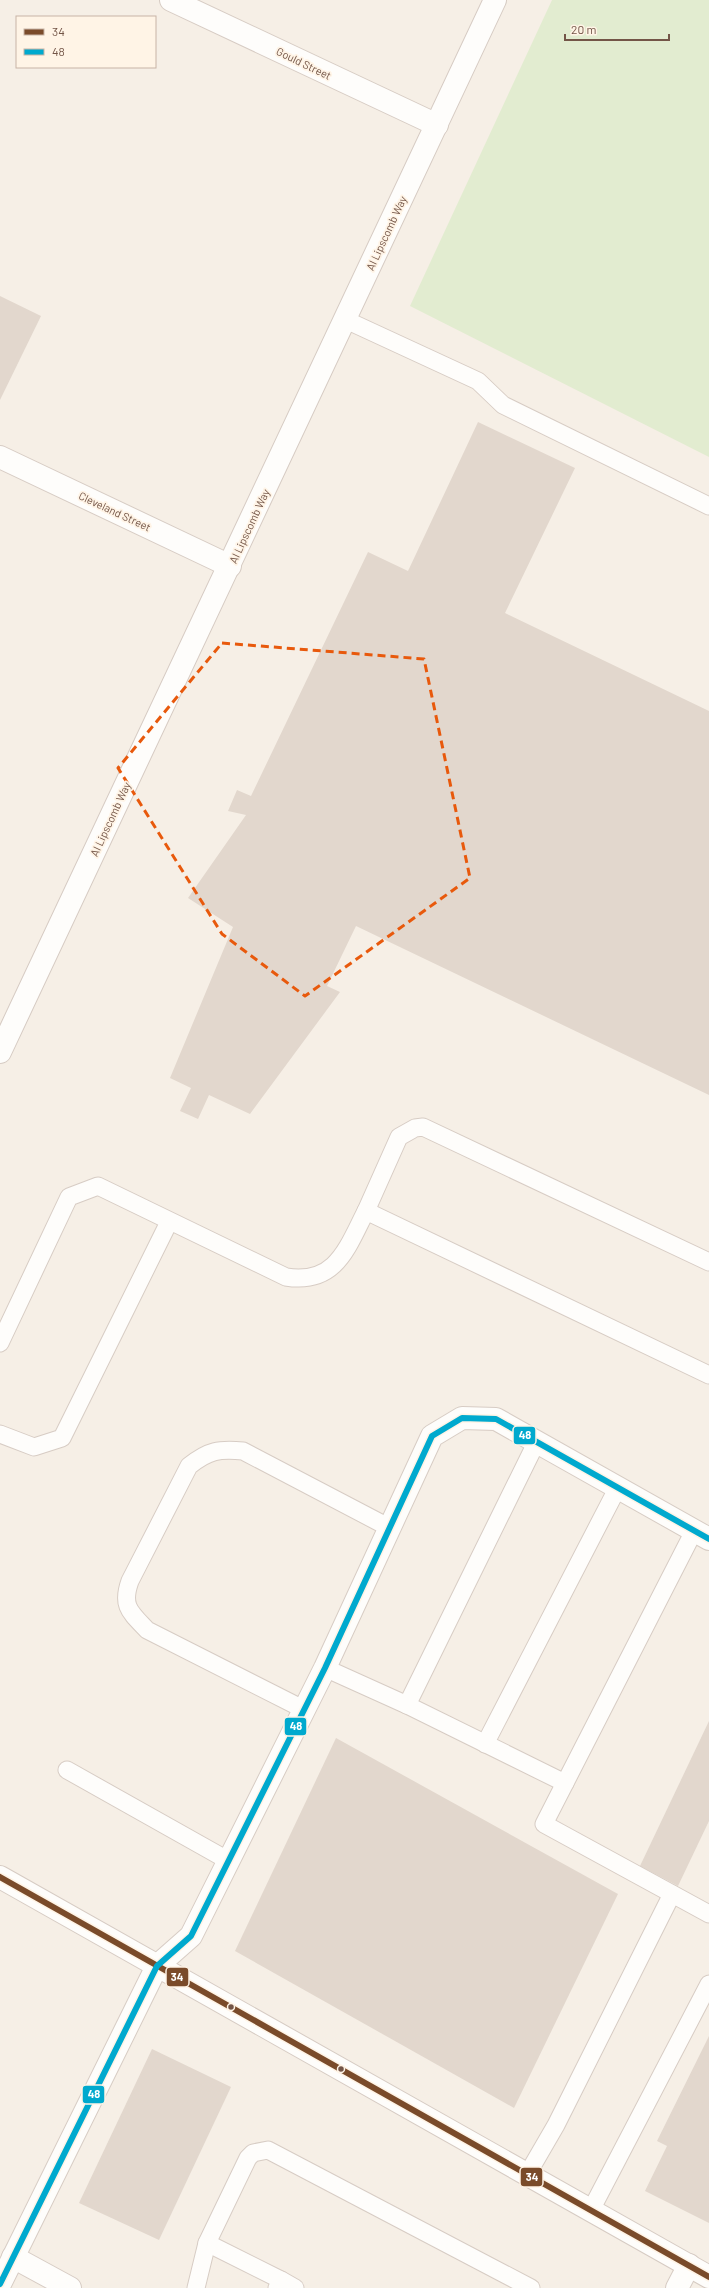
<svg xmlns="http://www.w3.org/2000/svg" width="709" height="2288" font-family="Barlow,sans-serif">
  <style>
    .green { fill: #e2ecd0 }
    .building { fill: #e2d7cd }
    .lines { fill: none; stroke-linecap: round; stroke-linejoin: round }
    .lane-casing { stroke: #d7ccc4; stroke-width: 19 }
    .street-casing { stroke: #d7ccc4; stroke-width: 24 }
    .secondary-casing { stroke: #d6cbc3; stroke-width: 24 }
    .lane { stroke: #fefdfb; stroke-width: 17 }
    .street { stroke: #fefdfb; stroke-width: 22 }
    .secondary { stroke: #fefdfb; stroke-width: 22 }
    .bus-1-casing { stroke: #fff4e6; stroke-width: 9 }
    .bus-2-casing { stroke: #fff4e6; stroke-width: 9 }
    .bus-1 { stroke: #7a4b2a; stroke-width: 6 }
    .bus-2 { stroke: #00a9ce; stroke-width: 6 }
    .marked { fill: none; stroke: #e8590c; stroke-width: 3; stroke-dasharray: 8 5; stroke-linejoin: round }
    .bus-dot { fill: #735547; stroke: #fff4e6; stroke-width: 1.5 }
    .labels { text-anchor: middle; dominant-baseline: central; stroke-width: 3.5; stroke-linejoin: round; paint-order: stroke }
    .street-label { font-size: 11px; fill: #735547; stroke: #fff4e6 }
    .line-badge { stroke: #fff4e6; stroke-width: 1.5 }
    .badge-label { font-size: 11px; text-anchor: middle; font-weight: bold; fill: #fff }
  </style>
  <rect width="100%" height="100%" fill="#f6efe6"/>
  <polygon class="green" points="552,0 709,0 709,457 410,306"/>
  <g class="building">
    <polygon points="0,296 41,316 0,400"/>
    <polygon points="478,422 575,468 505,613 709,711 709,1095 356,926 327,986 340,992 250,1114 209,1095 198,1119 180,1111 191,1088 170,1078 233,927 188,898 246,815 228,811 237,790 251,796 368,552 408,571"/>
    <polygon points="709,1721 709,1821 678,1886 640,1866"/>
    <polygon points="336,1738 618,1894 514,2108 235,1951"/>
    <polygon points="709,2036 709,2223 645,2191 667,2146 657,2141"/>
    <polygon points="152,2049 231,2087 159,2240 79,2203"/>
  </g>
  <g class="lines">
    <g class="lane-casing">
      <g id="lane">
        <polyline points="346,320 478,381 503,405 709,506"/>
        <polyline points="366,1211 399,1137 415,1128 423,1127 709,1262"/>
        <path d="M0,1343L69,1197L98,1186L286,1277C336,1285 347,1248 366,1211L709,1375"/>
        <polyline points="0,1434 34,1447 62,1438 169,1222"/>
        <polyline points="694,1531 544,1824 709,1914"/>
        <polyline points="325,1668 407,1705 565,1783"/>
        <polyline points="407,1705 537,1441"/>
        <path d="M305,1710L147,1630C130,1612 121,1606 130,1581L189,1466C209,1450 219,1449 243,1451L390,1528"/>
        <polyline points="485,1744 617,1489"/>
        <polyline points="67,1770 229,1861"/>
        <polyline points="527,2175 556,2125 672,1894"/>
        <polyline points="591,2210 709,1984"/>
        <polyline points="207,2243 281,2280"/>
        <polyline points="196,2288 207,2243 248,2158 253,2153 268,2150 531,2288"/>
        <polyline points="277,2288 281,2280 295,2288"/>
      </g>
    </g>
    <g class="street-casing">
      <g id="street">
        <polyline points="171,0 437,125"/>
        <polyline points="0,457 230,566"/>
        <polyline points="13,2257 70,2288"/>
        <polyline points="0,2284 157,1966 191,1936 325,1668 432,1436 462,1418 496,1419 709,1539"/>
        <polyline points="677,2288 689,2265"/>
      </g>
    </g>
    <g class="secondary-casing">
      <g id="secondary">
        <polyline points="0,1052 495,0"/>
        <polyline points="0,1877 709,2277"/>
      </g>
    </g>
    <use href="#lane" class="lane"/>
    <use href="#street" class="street"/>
    <use href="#secondary" class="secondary"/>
    <g class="bus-1-casing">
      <polyline id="bus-1" points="0,1877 709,2277"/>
    </g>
    <g class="bus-2-casing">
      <polyline id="bus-2" points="0,2284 157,1966 191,1936 325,1668 432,1436 462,1418 496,1419 709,1539"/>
    </g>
    <use href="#bus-1" class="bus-1"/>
    <use href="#bus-2" class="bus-2"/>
  </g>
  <path class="marked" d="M222,643L424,659L470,878L305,996L222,934L118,768Z"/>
  <g class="bus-dot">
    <circle cx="231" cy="2007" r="3.5"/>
    <circle cx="341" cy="2069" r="3.5"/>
  </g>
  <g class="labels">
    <g class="street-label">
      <text transform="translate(304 63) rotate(26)">Gould Street</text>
      <text transform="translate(386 233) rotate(-65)">Al Lipscomb Way</text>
      <text transform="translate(115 511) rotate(25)">Cleveland Street</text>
      <text transform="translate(249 526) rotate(-65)">Al Lipscomb Way</text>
      <text transform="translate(110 819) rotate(-65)">Al Lipscomb Way</text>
    </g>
  </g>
  <g class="line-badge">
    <rect x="513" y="1426" width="23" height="19" rx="4" fill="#00a9ce"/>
    <rect x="284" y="1717" width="23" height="19" rx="4" fill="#00a9ce"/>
    <rect x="166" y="1967" width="23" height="20" rx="4" fill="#7a4b2a"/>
    <rect x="82" y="2085" width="23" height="19" rx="4" fill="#00a9ce"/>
    <rect x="520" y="2167" width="23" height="20" rx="4" fill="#7a4b2a"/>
  </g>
  <g class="badge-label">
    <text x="525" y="1439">48</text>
    <text x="296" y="1730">48</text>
    <text x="177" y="1981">34</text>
    <text x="94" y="2098">48</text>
    <text x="532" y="2181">34</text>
  </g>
  <rect x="16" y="16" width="140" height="52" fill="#fff4e6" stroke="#c7b4a6"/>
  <rect x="24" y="29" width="20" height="6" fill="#7a4b2a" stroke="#c7b4a6"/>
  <text x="52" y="36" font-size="12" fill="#735547">34</text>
  <rect x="24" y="49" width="20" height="6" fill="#00a9ce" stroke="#c7b4a6"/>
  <text x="52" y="56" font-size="12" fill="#735547">48</text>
  <path d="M565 34v6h104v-6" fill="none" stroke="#735547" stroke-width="2"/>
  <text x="571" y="34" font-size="12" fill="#735547" stroke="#fff4e6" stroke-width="3" paint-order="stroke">20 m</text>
</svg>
